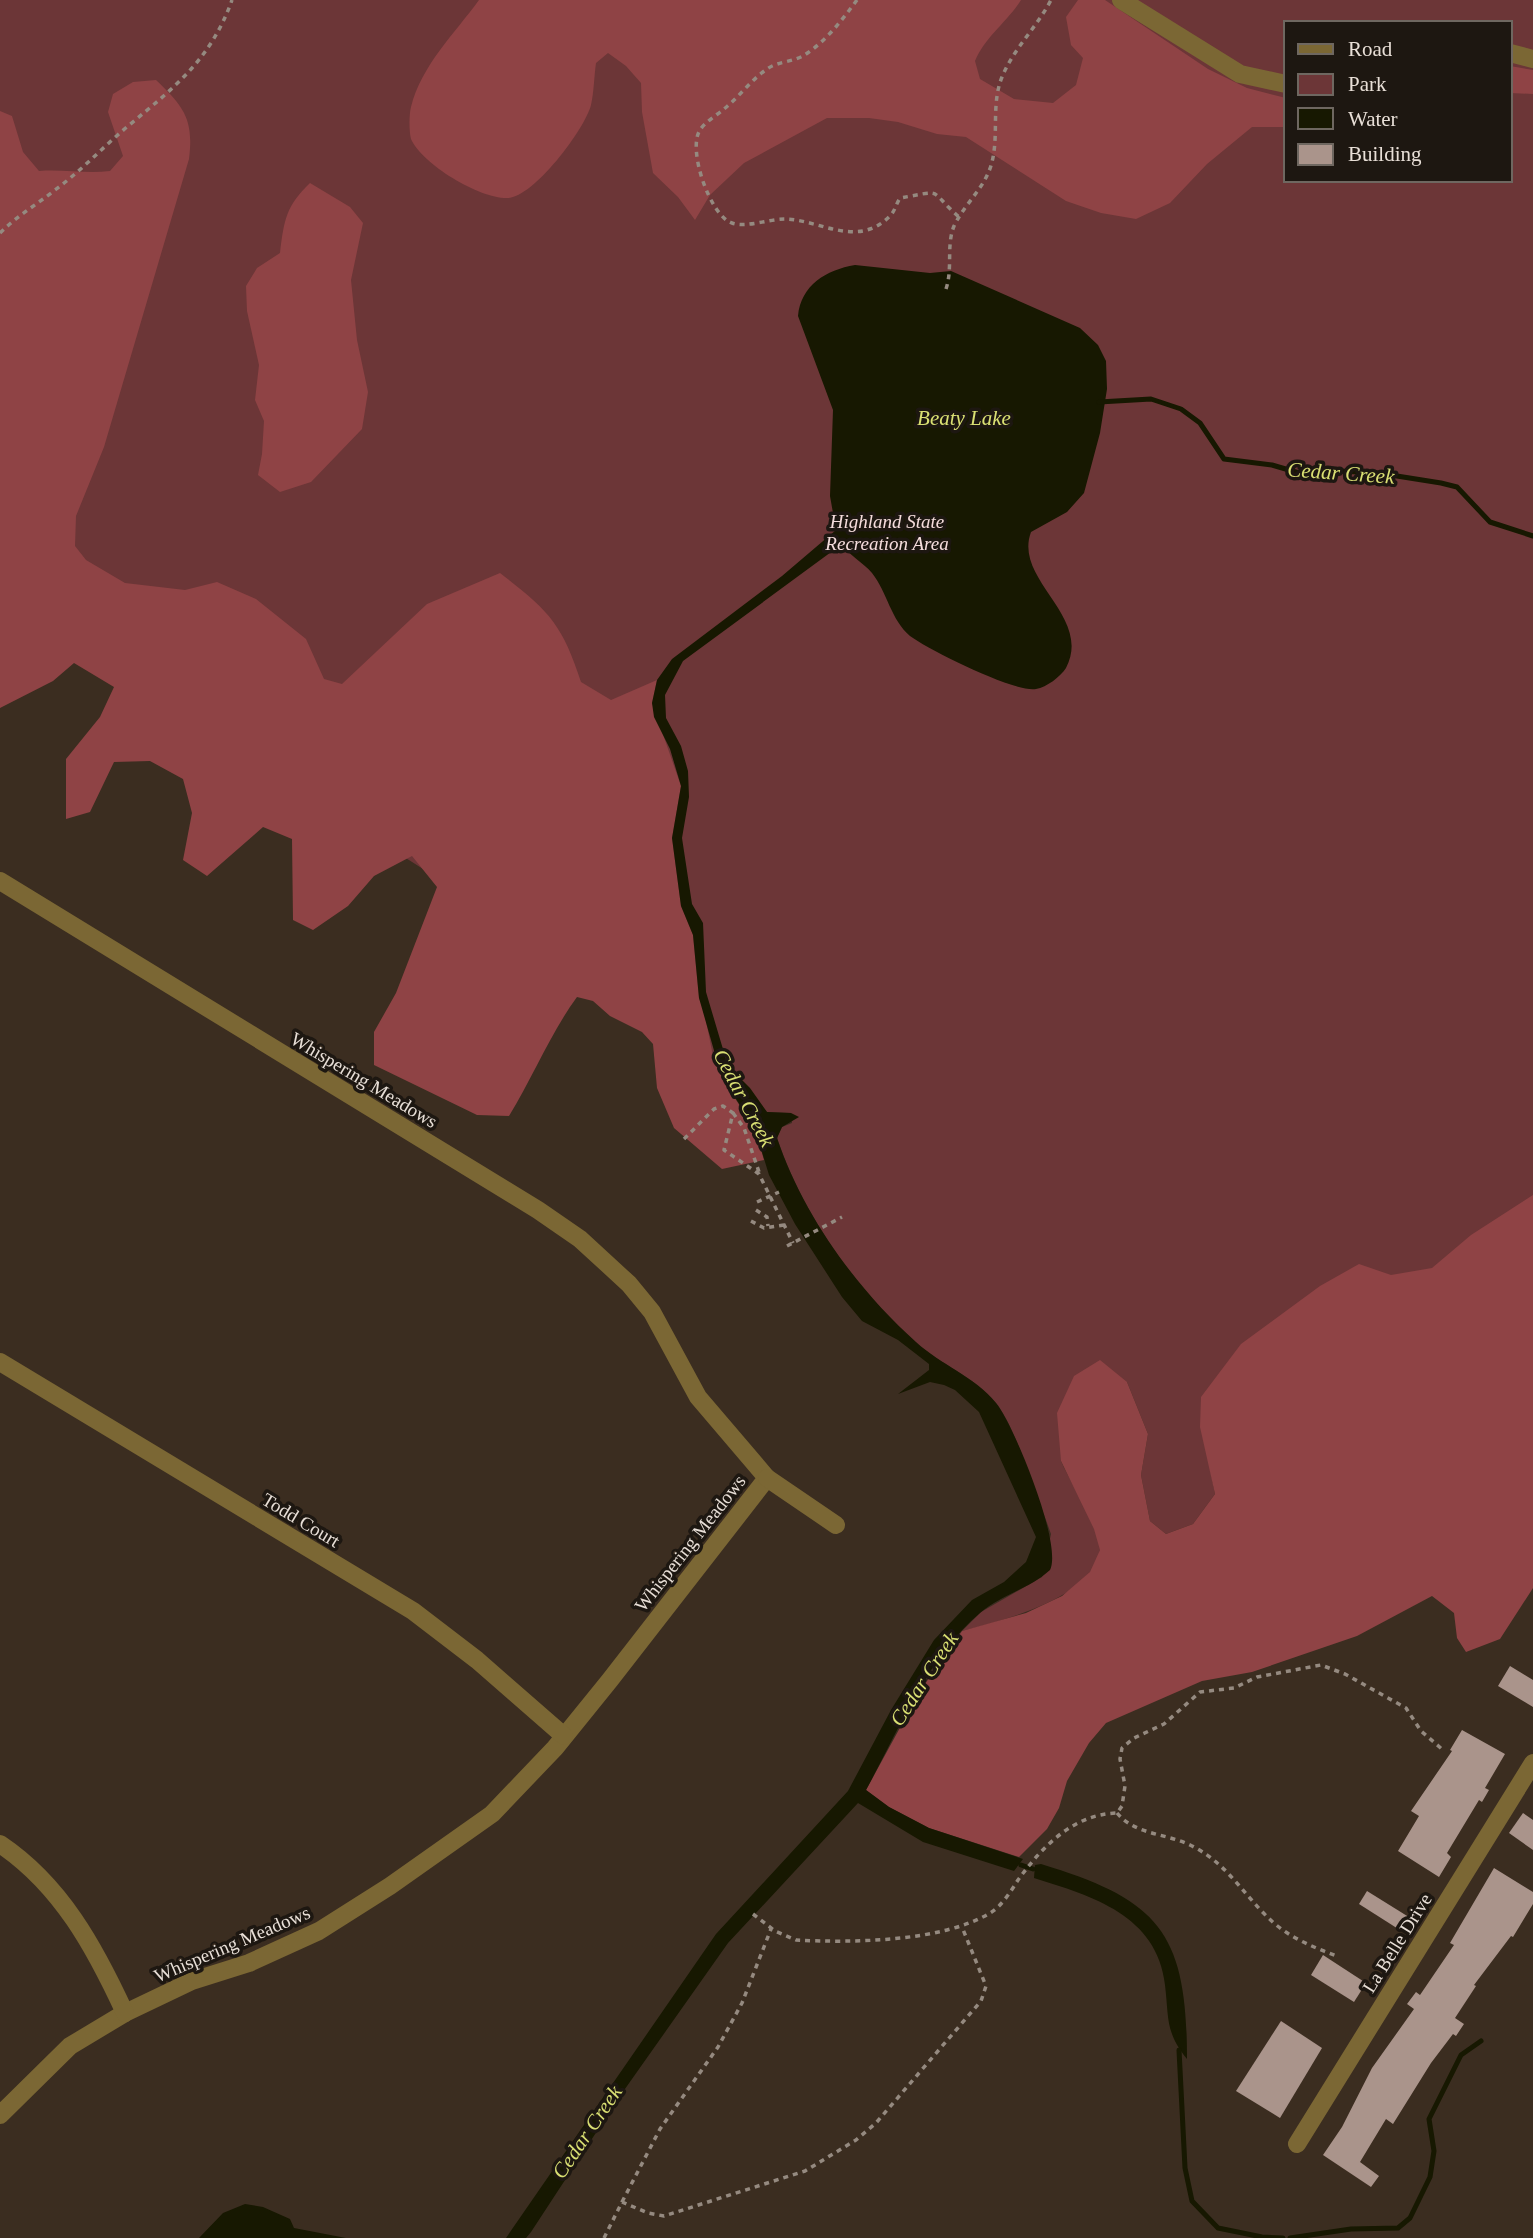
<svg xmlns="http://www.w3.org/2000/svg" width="1533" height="2238" font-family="'Times New Roman',serif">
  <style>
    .green { fill: #6c3637; fill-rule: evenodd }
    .forest { fill: #8f4345 }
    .water { fill: #171801 }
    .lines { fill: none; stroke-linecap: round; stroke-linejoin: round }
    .stream { stroke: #171801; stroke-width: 5 }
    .building { fill: #aa948b }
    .path { stroke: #958a80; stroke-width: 3.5; stroke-dasharray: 5 5; stroke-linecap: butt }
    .minor { stroke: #7b6734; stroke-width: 18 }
    .labels { text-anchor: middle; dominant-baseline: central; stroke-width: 7; stroke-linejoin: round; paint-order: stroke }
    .park-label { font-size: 19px; font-style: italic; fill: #f5dddc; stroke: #1d1711 }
    .street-label { font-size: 19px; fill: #e8dfd7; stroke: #1d1711 }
    .water-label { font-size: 21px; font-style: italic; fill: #dae073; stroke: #1d1711 }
  </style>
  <rect width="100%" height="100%" fill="#3b2d20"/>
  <path class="green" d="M0,0H1533V1570L1209,1463L1215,1494L1193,1524L1166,1534L1150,1521L1141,1475L1148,1434L1127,1382L1061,1461C1070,1482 1101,1529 1100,1550C1097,1597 998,1622 962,1631L981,1612L1042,1577L1051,1534L1046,1520C1032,1486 1017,1430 996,1403C974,1376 941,1365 916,1343C856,1289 803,1215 777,1138L782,1127L792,1123L791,1113L767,1112L727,1063L0,599ZM1286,23H1510V180H1286Z"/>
  <g class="forest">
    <path d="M479,0H1021C1007,22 985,37 975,61L980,79L1014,99L1053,103L1076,85L1083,58L1071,45L1066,17L1078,0H1105L1208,69L1247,88L1286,98V127H1252L1207,164L1170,203L1136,219L1101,213L1066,201L966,137L937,134L898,122L869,118H827L744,163L710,195L695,220L678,197L653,173L642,112L641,83L626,66L608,53L596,63C594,77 594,92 591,105C585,129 534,197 508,198C480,199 423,165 411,139C409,132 409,114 411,107C421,66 455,33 479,0Z"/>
    <polygon points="1510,66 1533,70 1533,94 1510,93"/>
    <path d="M156,80C184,107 194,119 189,159L104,447L76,516L75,546L86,560L125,583L185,590L217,582L256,599L306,639L324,679L342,684L427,604L500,573C548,610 562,623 581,682L611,700L657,680L652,703L681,786L672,838L681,906L693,935L699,998L704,1011L713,1056L729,1089L755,1129L764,1160L722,1169L674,1128L657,1088L653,1044L642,1032L610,1016L593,1001L577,997C550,1034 533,1077 509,1116L477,1115L374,1065V1032L396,993L437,887L412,856L374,876L348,906L313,930L293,920L292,839L263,827L207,876L183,860L192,813L183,779L150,761L114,762L90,812L66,819V759L100,717L114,687L74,663L53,681L0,708V111L12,116L23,152L39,171C63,169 86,174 110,171L123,156L108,112L113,94L133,82Z"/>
    <path d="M310,183L350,207L363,223L351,280L357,340L368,392L362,429L311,482L280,492L258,475L262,454L264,421L255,400L259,365L247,311L246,286L257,268L280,253C284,220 286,206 310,183Z"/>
    <polygon points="1533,1195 1533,1588 1500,1639 1466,1652 1457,1638 1454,1613 1432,1596 1357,1636 1252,1672 1202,1681 1106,1723 1089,1743 1067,1781 1059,1808 1047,1829 1019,1857 929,1828 889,1807 866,1790 920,1691 962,1631 1026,1613 1062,1596 1090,1572 1100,1550 1094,1529 1061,1461 1057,1413 1074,1376 1100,1360 1127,1382 1148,1434 1141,1475 1150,1521 1166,1534 1193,1524 1215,1494 1200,1427 1201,1397 1241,1344 1320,1286 1359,1264 1391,1275 1432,1268 1471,1235"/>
  </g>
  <g class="water">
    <path d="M855,265L930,273L951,271L1080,328L1098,345L1106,361L1107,389L1100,433L1084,493L1067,512L1031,532C1013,580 1093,616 1066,668C1060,677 1047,687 1036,689C1015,693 929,650 910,636C891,620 887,592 872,573C863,562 848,555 842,544L683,661L665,695L666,718L681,746L688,771L689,797L682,838L692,904L703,923L706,992L728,1066L750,1088L767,1112L791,1113L799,1117L782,1127L777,1138C803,1215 856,1288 916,1342C941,1365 974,1376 996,1403C1014,1425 1063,1545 1050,1570C1029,1589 1001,1595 980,1613C927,1658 899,1730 866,1790L889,1807L929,1828L1023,1859L1014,1871L923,1842L858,1803L728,1943L620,2096L531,2232L526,2238H506L716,1934L848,1791L891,1710L934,1640L972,1600L1004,1582L1026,1562L1036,1537L979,1412L955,1390L944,1385L930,1382L898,1394L929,1370V1364L898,1340L862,1321L842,1297L795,1224L769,1175L755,1129L721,1075L699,998L693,935L681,906L672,838L681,786L670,749L654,717L652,703L657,680L672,659L782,576L836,530L830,496L833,410L798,316C801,285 826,270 855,265Z"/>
    <path d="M1041,1864C1160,1900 1187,1933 1187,2059C1165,2032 1169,2018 1165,1985C1157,1915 1092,1896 1034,1878L1035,1865Z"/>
    <polygon points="245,2204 263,2207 290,2219 294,2228 346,2238 199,2238 223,2213"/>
  </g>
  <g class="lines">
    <g class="stream">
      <polyline points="1099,402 1151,399 1181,409 1200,423 1224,459 1272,465 1306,475 1319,470 1378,473 1441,483 1457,487 1490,522 1533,536"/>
      <polyline points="1021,1865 1033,1869"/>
      <polyline points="1179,2050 1185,2168 1192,2201 1218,2228 1262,2237 1283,2238"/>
      <polyline points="1290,2238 1351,2229 1398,2228 1410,2218 1430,2177 1434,2151 1429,2119 1461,2055 1481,2041"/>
    </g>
  </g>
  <g class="building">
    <polygon points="1510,1666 1533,1680 1533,1707 1498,1686"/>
    <polygon points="1462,1730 1505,1754 1485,1788 1489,1790 1482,1802 1479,1800 1447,1853 1451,1857 1439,1877 1398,1851 1419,1816 1411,1811 1452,1751 1450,1750"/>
    <polygon points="1523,1813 1533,1820 1533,1850 1509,1833"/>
    <polygon points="1494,1868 1533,1892 1533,1904 1513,1937 1511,1936 1474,1985 1476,1986 1455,2018 1464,2024 1456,2036 1453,2034 1431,2063 1393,2124 1386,2119 1360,2162 1379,2176 1371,2187 1323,2155 1342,2127 1372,2068 1414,2009 1407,2004 1416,1992 1420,1995 1454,1945 1450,1943"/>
    <polygon points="1367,1891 1412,1919 1403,1932 1359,1904"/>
    <polygon points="1323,1955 1366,1983 1354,2002 1311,1975"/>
    <polygon points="1281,2021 1322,2048 1280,2118 1236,2091"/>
  </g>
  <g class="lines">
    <g class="path">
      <path d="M857,0C842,20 827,40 806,54C795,62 778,61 767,69C751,80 739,97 724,109C717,115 705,122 700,130C687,149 710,216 732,223C746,228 769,219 785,219C821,220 857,249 890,216C895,211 896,204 900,198C946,190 927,189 959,217"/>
      <path d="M0,233C17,216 36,205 55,190C81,171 103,147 128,126C175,87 211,59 232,0"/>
      <path d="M946,289C953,268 946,246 954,226C965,203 986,187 992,162C999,134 991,104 1002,77C1014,48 1037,27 1051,0"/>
      <polyline points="733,1113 744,1128 759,1172"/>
      <polyline points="684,1139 714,1109 723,1106 733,1113 724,1150 759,1174 793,1243"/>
      <polyline points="757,1202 779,1192"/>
      <polyline points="756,1210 767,1217 768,1226"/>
      <polyline points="751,1221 764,1228 784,1225"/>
      <polyline points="787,1246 842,1217"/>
      <path d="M1117,1813C1136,1836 1169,1833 1194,1847C1230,1866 1246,1899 1275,1924C1293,1939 1315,1948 1337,1956"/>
      <path d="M753,1914L775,1931L796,1940C852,1943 942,1942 990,1913C1002,1906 1011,1891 1018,1880C1042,1847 1073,1814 1117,1813L1122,1806L1125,1786L1120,1759L1122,1748L1134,1738L1164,1724L1200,1692L1234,1688L1257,1677L1321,1665L1345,1674L1406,1708L1421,1731L1443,1750"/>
      <polyline points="622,2202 660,2129 718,2047 742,2003 771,1929"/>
      <polyline points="604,2238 622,2202 648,2213 664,2216 805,2171 856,2140 876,2123 981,2001 986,1986 962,1927"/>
    </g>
    <g class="minor">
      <polyline points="1121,0 1240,74 1286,84"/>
      <polyline points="1510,53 1533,59"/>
      <polyline points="0,881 538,1210 580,1239 629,1284 652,1312 698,1397 767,1478 610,1680 555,1748 492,1814 390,1886 319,1931 249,1963 192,1981 125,2013 70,2046 0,2115"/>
      <polyline points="0,1362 413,1611 477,1660 564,1736"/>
      <polyline points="767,1478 836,1525"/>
      <path d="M0,1844C61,1885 95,1948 125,2013"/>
      <polyline points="1297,2144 1533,1763"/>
    </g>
  </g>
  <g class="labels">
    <g class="park-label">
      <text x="887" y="521">Highland State<tspan x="887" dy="22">Recreation Area</tspan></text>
    </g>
    <g class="street-label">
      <text transform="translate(364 1080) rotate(31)">Whispering Meadows</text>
      <text transform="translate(301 1520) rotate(31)">Todd Court</text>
      <text transform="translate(690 1543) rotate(-52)">Whispering Meadows</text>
      <text transform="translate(1397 1943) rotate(-58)">La Belle Drive</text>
      <text transform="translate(232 1944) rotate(-23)">Whispering Meadows</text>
    </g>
    <g class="water-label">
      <text x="964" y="418">Beaty Lake</text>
      <text transform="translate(1341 473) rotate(4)">Cedar Creek</text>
      <text transform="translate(744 1098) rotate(62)">Cedar Creek</text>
      <text transform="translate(924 1679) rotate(-57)">Cedar Creek</text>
      <text transform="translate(587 2132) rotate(-56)">Cedar Creek</text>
    </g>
  </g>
  <rect x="1284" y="21" width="228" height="161" fill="#1d1711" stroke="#6e6760" stroke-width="2"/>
  <rect x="1298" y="44" width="35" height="10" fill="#7b6734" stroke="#6e6760" stroke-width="2"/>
  <text x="1348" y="56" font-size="21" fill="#e8dfd7">Road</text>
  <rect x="1298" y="74" width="35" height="21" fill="#6c3637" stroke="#6e6760" stroke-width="2"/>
  <text x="1348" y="91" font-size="21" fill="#e8dfd7">Park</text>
  <rect x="1298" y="108" width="35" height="21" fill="#171801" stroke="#6e6760" stroke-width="2"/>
  <text x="1348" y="126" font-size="21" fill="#e8dfd7">Water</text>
  <rect x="1298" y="144" width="35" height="21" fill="#aa948b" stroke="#6e6760" stroke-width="2"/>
  <text x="1348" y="161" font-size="21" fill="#e8dfd7">Building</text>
</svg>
